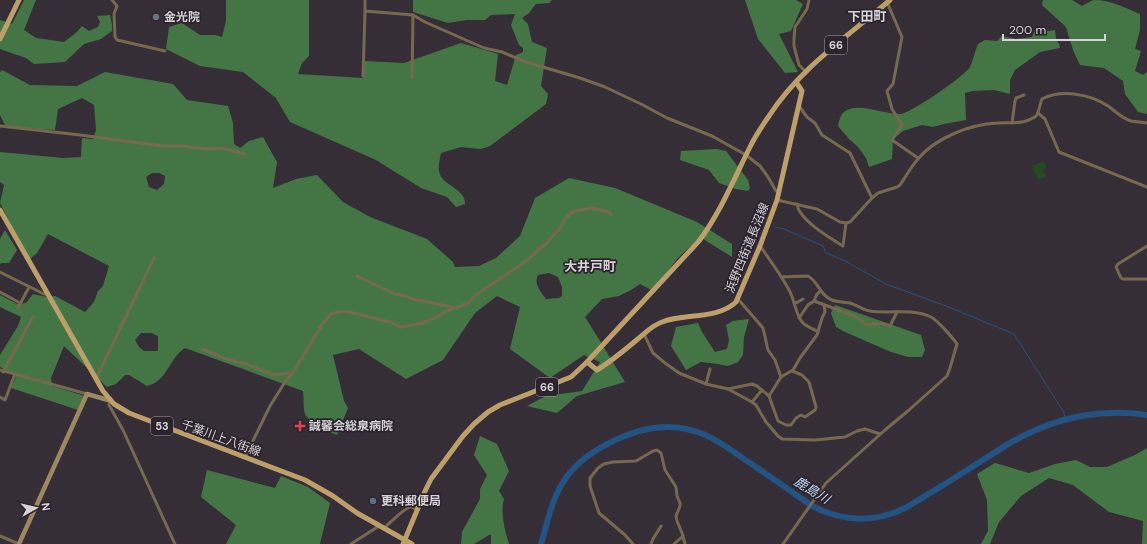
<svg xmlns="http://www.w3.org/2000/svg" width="1147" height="544" font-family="'DM Sans','Noto Sans JP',sans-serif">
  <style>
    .green { fill: #214b23 }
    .forest { fill: #447645; fill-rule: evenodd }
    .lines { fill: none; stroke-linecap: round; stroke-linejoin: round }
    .stream { stroke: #235382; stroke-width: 1 }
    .river { stroke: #235382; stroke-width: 6 }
    .street { stroke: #77694f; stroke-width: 3 }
    .secondary { stroke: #9e885e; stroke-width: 4.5 }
    .primary { stroke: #bd9f69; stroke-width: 5 }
    .worship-dot { fill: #6b7280; stroke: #2b242d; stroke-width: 1.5 }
    .health-dot { fill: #e0444e; stroke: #2b242d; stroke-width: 1.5 }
    .service-dot { fill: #5c6f8a; stroke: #2b242d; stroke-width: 1.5 }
    .labels { text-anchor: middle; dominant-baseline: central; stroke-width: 3.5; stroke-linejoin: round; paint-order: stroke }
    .shield { fill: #2b242d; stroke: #a39ea5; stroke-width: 1 }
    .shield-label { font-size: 11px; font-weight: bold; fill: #d6d2d8 }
    .poi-label { font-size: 12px; font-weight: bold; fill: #d6d2d8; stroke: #2b242d; text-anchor: start }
    .street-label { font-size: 12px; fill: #d6d2d8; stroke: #2b242d }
    .neighbourhood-label { font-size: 13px; font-weight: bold; fill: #d6d2d8; stroke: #2b242d }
    .water-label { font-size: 13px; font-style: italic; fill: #bfdaf7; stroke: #2b242d }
  </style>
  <rect width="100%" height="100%" fill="#352e37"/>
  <polygon class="green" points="1044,161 1046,168 1043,170 1046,177 1038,180 1032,166"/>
  <g class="forest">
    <polygon points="24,0 36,0 24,30 36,38 64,42 77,32 82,26 89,31 98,27 100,22 97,16 110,15 112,25 112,31 101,39 84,44 65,62 34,64 26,58 0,49 0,20 12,24"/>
    <path d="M226,0H309V56L302,63L298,74L363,78L365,61L404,63L461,43L498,54L495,81L507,85L516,55L523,52V48L519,45L511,25L515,14L491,15L485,20H467L448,23L413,12V0H552L549,3L536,4L529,13L522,18L528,24L532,42L547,48L541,86L548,94L546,104L490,146L481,149L461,147L441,153C440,159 438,166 439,171C441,186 466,188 465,204L456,207L447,197L421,188L376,160L290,122L276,98L243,72L200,66L166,49L169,27L182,23L200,35H215L222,37L226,21Z"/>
    <polygon points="745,0 796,0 803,4 791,31 779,34 798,72 785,73 758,39"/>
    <path d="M1043,0H1072L1082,6C1086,4 1090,1 1094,0C1110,0 1126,8 1140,14V30L1135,49L1141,51L1135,71L1143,75L1147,72V114L1138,112L1125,94L1123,81L1104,68L1080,65L1073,50L1066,27L1044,7L1042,5Z"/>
    <path d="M1042,28L1048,31L1055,30L1056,39L1059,44L1060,48L1040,52L1015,70L1010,80V94L994,90L972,91L965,93L966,120L944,124L933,127L922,125L903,131L893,139L892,159L869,167L866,158L858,147L849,139L838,126C839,122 840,115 844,112C857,101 885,115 901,114C911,113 965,76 970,67C973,60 975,51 978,44L985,40L997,41L1002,36L1016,39L1032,37L1035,30Z"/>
    <path d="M2,70L30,85L77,86L105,72L173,84L187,100L228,106L233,123L234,144L240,148L249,141L263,137L277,162L273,188L296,179L317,175L343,202L370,217L427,239L453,262L455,267L479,266L496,258L520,236L535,198L569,178L615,188L697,222L732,244V257L700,237L677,259L653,291L640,284L631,290L619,296L602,299L585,317L600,341L625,382L577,396L557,413L527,406L546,396L582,391L600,362L584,355L550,378L510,349L520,307L497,296L475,313L443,360L406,379L359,349L333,355L344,401L348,408L337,435C329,432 309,423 305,414C303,409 304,397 303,391L185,348C168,359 168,381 147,386L129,375H125L116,384L107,387L64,346L51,378L52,386L85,396L78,410L11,388L16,377L10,372L0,367V355L18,326L21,317L0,307V295L17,304L26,303L33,294L47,297L55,296L85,312L94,302L98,291L103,286L109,266L48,234L37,253L30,259L12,227L0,203L4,185L0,182V152L63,158L81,157L82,138L93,139L96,130L94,105L82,98L58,109L55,130L6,127L0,115V72ZM152,173H159L165,176L164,184L157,190L149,187L146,177ZM549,273L558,277L562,287V296L559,298L546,299C541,292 533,284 538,275ZM141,333H151L158,336V351H144L139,347L135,340Z"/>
    <polygon points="716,149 726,151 748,180 750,188 748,191 736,189 719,183 709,170 680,160 681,151"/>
    <polygon points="5,230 17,250 9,263 2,263 0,264 0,239"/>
    <polygon points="835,305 921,335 925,350 922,357 908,357 891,352 845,332 836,327 831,313"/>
    <polygon points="749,319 744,337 743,355 738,362 728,366 718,364 701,362 686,370 671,346 676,327 698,323 702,332 715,352 727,349 729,340 726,325 733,321"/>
    <path d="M480,436L497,444L509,471L499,491L504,499C500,511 505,532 509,544H491V534L474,544H461L462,532L480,499V489L487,475L474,455Z"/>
    <polygon points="1147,448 1147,544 1142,544 1143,521 1109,512 1073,485 1049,478 1021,496 999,522 990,544 981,544 988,531 987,500 977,474 995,463 1029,473 1055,464 1076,460 1090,467 1107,467 1135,455"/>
    <polygon points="207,470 275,488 281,476 308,487 330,503 320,544 226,544 236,525 201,497"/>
  </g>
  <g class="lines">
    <polyline class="stream" points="775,227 784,229 823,246 826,253 845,261 886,284 946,306 1014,334 1063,411 1066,419"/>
    <path class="river" d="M541,544C547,524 551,502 562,484C580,452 632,427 668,427C679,427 693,430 703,434C720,441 735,453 750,463C771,477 792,492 812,506C843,522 876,523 907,507C930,493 952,480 975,465C990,456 1004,446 1019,438C1058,417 1103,408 1147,415"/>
    <g class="street">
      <polyline points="112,0 117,6 114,14 115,37 117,40 165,51"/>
      <polyline points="365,0 365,11 413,15 425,22 484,48 502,52 526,62 580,78 605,87 643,105 667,118 712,136 746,155 755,162 760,166 768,177 776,191 779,193"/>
      <polyline points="887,2 902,37 893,84 887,91 892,109 902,125 892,140 918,158"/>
      <polyline points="806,72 799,65 794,46 794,38 795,27 807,9 809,0"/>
      <polyline points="363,76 365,11"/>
      <polyline points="412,78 413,15"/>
      <polyline points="799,106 807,117 815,123 822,135 850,153 872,198"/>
      <polyline points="1038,113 1045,119 1059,152 1147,187"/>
      <polyline points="1012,123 1015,101 1016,98 1024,95"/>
      <polyline points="0,126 80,135 163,146 183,146 205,149 221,148 245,154"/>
      <path d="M777,200L817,209L840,222L846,223L850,222L872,198L878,193L897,187L900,185C906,176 911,167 918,159C935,138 971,124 997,123C1011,122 1024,125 1036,116C1039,113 1040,103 1042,99C1062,89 1090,94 1108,106C1115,111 1123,119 1131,121C1136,122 1142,122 1147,123"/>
      <path d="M797,204C799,220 830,238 843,246L846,223"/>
      <path d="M760,246C770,260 781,275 789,290C795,300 795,313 802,322C806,327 813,328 818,332"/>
      <polyline points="1147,246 1118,264 1116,267 1121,278 1123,279 1147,279"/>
      <polyline points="0,272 44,294 48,294"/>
      <polyline points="357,276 395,294 405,296 413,299 452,307 453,308"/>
      <path d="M781,277L808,276C818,281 820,296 832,300C837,302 844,302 850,303C857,305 863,310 870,311C890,314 913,308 931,317C938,321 952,337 957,344L950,368L947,376L909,410L885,430L826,483L783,544"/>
      <polyline points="0,292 20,303"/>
      <polyline points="738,299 763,328 768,350 775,360 781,377"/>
      <polyline points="814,301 817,294 821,291"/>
      <polyline points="794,303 798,302 803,299"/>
      <polyline points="18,308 29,287"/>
      <polyline points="799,318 808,305 814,301 852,315 868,325 881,323 890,326 897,312"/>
      <polyline points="644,334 653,353 665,363 679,373 706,384 728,389 752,402 756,405 766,422 778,436 782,439 815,440 845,437 857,431 865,429 880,434"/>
      <polyline points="202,349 224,358 237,362 243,363 274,375 291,373 292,374"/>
      <polyline points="0,370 87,394"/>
      <polyline points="3,372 33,317"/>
      <polyline points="96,379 154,258"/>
      <polyline points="706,384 710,369"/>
      <polyline points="728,389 752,384 757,386 769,396 778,421 786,425 791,425 796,418 801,415 805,417 815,410 816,407 809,382 802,375 792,371"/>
      <polyline points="769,396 781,377 793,370 800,358 817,335 822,318 825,312 824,305"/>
      <polyline points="0,397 5,400 15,374"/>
      <polyline points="110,399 109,405 123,430 175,544"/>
      <polyline points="752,402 762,390"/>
      <polyline points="245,457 270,406 285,382 292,374 323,323 331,314 339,312 349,312 393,323 401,327 419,324 437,317 445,312 468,303 477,294 519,266 529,259 537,251 546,244 559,229 565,219 572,212 575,211 591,208 609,212 611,214"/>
      <path d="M383,529C388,525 406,506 411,507C412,507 416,509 417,509"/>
      <polyline points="0,536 19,544"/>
      <polyline points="351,544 379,526"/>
      <polyline points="633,544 625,535 599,513 590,486 590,478 598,468 604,464 613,462 636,461 653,451 657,450 661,453 665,470 676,487 677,496 680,503 680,506 676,516 677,521 682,533 685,544"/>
      <polyline points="651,544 653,539 661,526"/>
      <polyline points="674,544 683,536"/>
    </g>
    <polyline class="secondary" points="19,544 87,394 108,400 110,399"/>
    <g class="primary">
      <polyline points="0,39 19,0"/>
      <polyline points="0,210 103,391 114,404 129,413 305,480 333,496 357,513 412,544"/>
      <path d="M587,362L597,370C612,361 626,349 639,338C646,332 653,325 662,322C684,313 717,320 736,302L760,246L777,200L802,91L796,82"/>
      <path d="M403,544L426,489L431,479L463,436L474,424L488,412L500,405L571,377L587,362L699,241C720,213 734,179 750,147C755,137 762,126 769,116C799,69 848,36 890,0"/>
    </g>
  </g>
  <circle class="worship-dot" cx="156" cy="17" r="4"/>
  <path class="health-dot" d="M298 420h4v4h4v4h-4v4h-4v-4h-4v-4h4z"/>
  <circle class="service-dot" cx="373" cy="501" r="4"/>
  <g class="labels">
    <g class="shield">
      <rect x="825" y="36" width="22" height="18" rx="3"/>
      <rect x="536" y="378" width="22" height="18" rx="3"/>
      <rect x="151" y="417" width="22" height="18" rx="3"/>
    </g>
    <g class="shield-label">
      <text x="836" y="45">66</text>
      <text x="547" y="387">66</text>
      <text x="162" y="426">53</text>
    </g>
    <g class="poi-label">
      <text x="164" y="17">金光院</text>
      <text x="309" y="426">誠馨会総泉病院</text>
      <text x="381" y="501">更科郵便局</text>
    </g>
    <g class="street-label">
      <text transform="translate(747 248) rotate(-68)">浜野四街道長沼線</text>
      <text transform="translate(221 438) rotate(20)">千葉川上八街線</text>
    </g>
    <g class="neighbourhood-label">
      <text x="867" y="16">下田町</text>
      <text x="590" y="266">大井戸町</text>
    </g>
    <g class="water-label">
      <text transform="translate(812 490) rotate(31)">鹿島川</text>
    </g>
  </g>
  <g transform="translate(36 508) rotate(82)" stroke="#2b242d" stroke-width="3" paint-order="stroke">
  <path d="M0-3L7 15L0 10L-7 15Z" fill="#d6d2d8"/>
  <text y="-6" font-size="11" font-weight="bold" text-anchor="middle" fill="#d6d2d8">N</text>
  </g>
  <path d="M1003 34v6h102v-6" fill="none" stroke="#d6d2d8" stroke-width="2"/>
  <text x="1009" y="34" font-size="12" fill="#d6d2d8" stroke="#2b242d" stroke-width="3" paint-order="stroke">200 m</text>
</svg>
